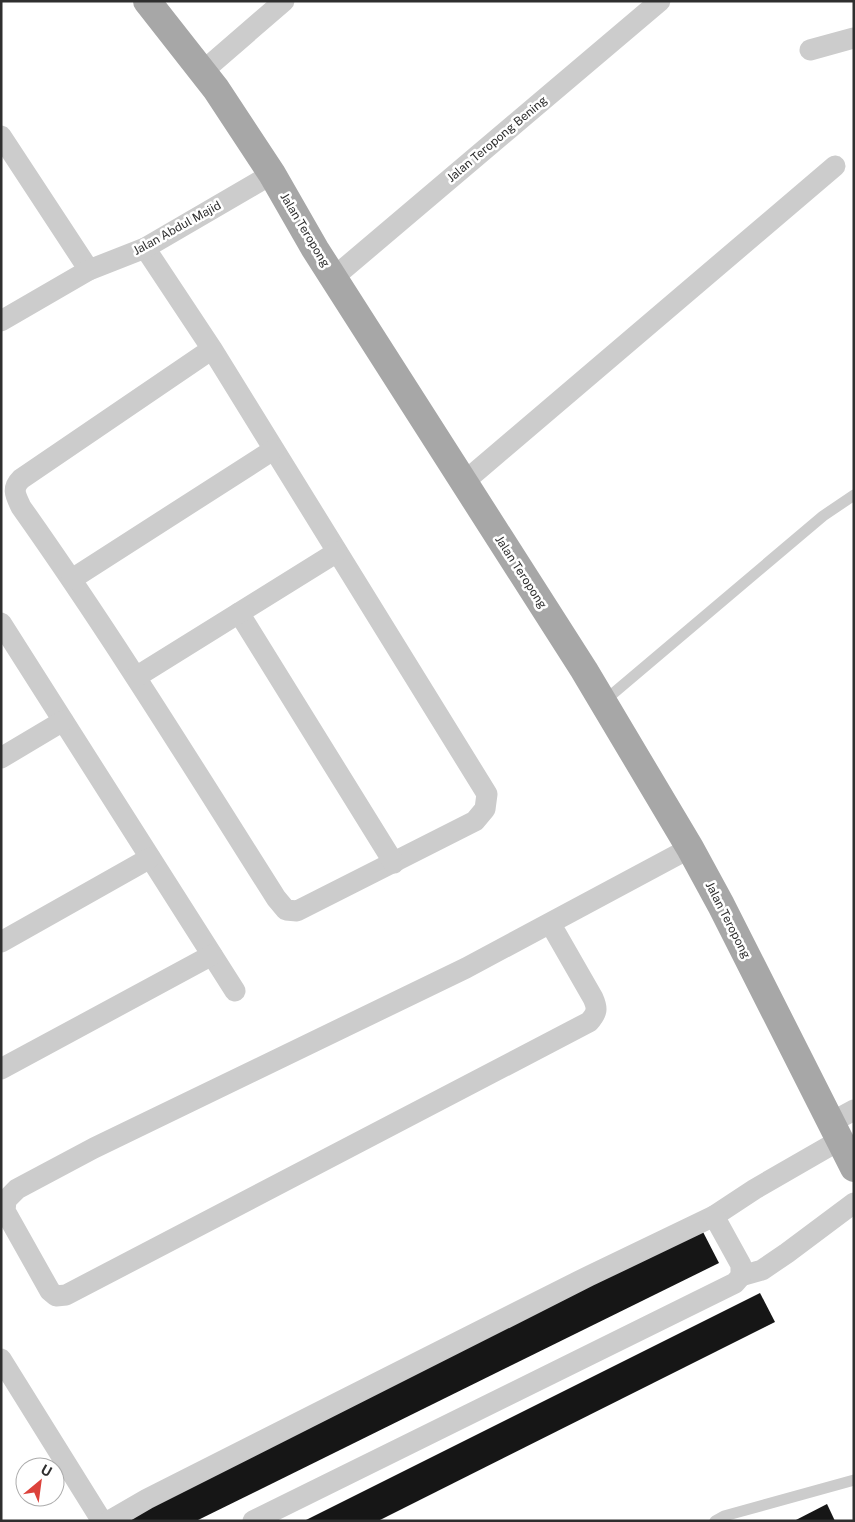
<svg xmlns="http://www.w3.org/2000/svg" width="855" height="1522" font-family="'Public Sans',sans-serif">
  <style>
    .building { fill: #161616 }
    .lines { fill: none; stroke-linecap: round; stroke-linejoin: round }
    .service { stroke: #ccc; stroke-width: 11 }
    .minor { stroke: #ccc; stroke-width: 21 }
    .primary { stroke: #a7a7a7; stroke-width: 28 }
    .labels { text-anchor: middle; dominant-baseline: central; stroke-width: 5; stroke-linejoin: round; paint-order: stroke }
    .street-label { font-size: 12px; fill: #2f2f2f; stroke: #fff }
  </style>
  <rect width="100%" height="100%" fill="#fff"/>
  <g class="building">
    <polygon points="702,1230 719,1263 196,1521 113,1521"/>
    <polygon points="760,1293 775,1322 378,1521 304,1521"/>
    <polygon points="827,1504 835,1521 794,1521"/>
  </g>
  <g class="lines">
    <g class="service">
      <polyline points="603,702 823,516 854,495"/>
      <polyline points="715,1521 724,1516 854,1480"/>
    </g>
    <g class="minor">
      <polyline points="810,50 854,38"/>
      <polyline points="202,72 284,1"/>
      <polyline points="1,136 89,270"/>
      <path d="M145,248L212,349L487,794L485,809L475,821L297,911L286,910L276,898C193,767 111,634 21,507C16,496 11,489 21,479L212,349"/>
      <polyline points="333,278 660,1"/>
      <polyline points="1,321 89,270 145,248 272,174"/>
      <polyline points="464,482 835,166"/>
      <polyline points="72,579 273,450"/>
      <polyline points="239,613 394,863"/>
      <polyline points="1,623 235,991"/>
      <polyline points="136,677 337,552"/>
      <polyline points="1,758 63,721"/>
      <path d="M550,923L593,998C598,1009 597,1013 589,1022L66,1295L56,1296L50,1291L5,1211L6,1200L17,1189L94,1148L466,968L690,848"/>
      <polyline points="1,942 150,858"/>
      <polyline points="1,1069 212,955"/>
      <polyline points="830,1123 854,1110"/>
      <polyline points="741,1276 762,1270 787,1253 854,1203"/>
      <polyline points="1,1359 100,1518 108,1521"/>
      <polyline points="109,1521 147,1499 589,1276 714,1216 755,1189 840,1140"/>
      <polyline points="253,1521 735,1283 741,1276 741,1265 714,1216"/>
    </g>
    <polyline class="primary" points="147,1 216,89 272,174 315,249 584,670 690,848 721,905 854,1168"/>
  </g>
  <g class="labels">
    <g class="street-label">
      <text transform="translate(497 139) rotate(-40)">Jalan Teropong Bening</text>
      <text transform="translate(177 228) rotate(-29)">Jalan Abdul Majid</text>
      <text transform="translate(305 230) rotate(59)">Jalan Teropong</text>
      <text transform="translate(521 572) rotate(57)">Jalan Teropong</text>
      <text transform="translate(728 920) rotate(63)">Jalan Teropong</text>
    </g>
  </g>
  <rect width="855" height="1522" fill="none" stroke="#2f2f2f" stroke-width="5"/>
  <g transform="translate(40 1482) rotate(29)"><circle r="24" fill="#ffffff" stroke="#acacac"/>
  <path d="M0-4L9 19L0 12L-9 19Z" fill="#dc423b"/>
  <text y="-8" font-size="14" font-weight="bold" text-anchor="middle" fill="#2f2f2f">U</text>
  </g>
</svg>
